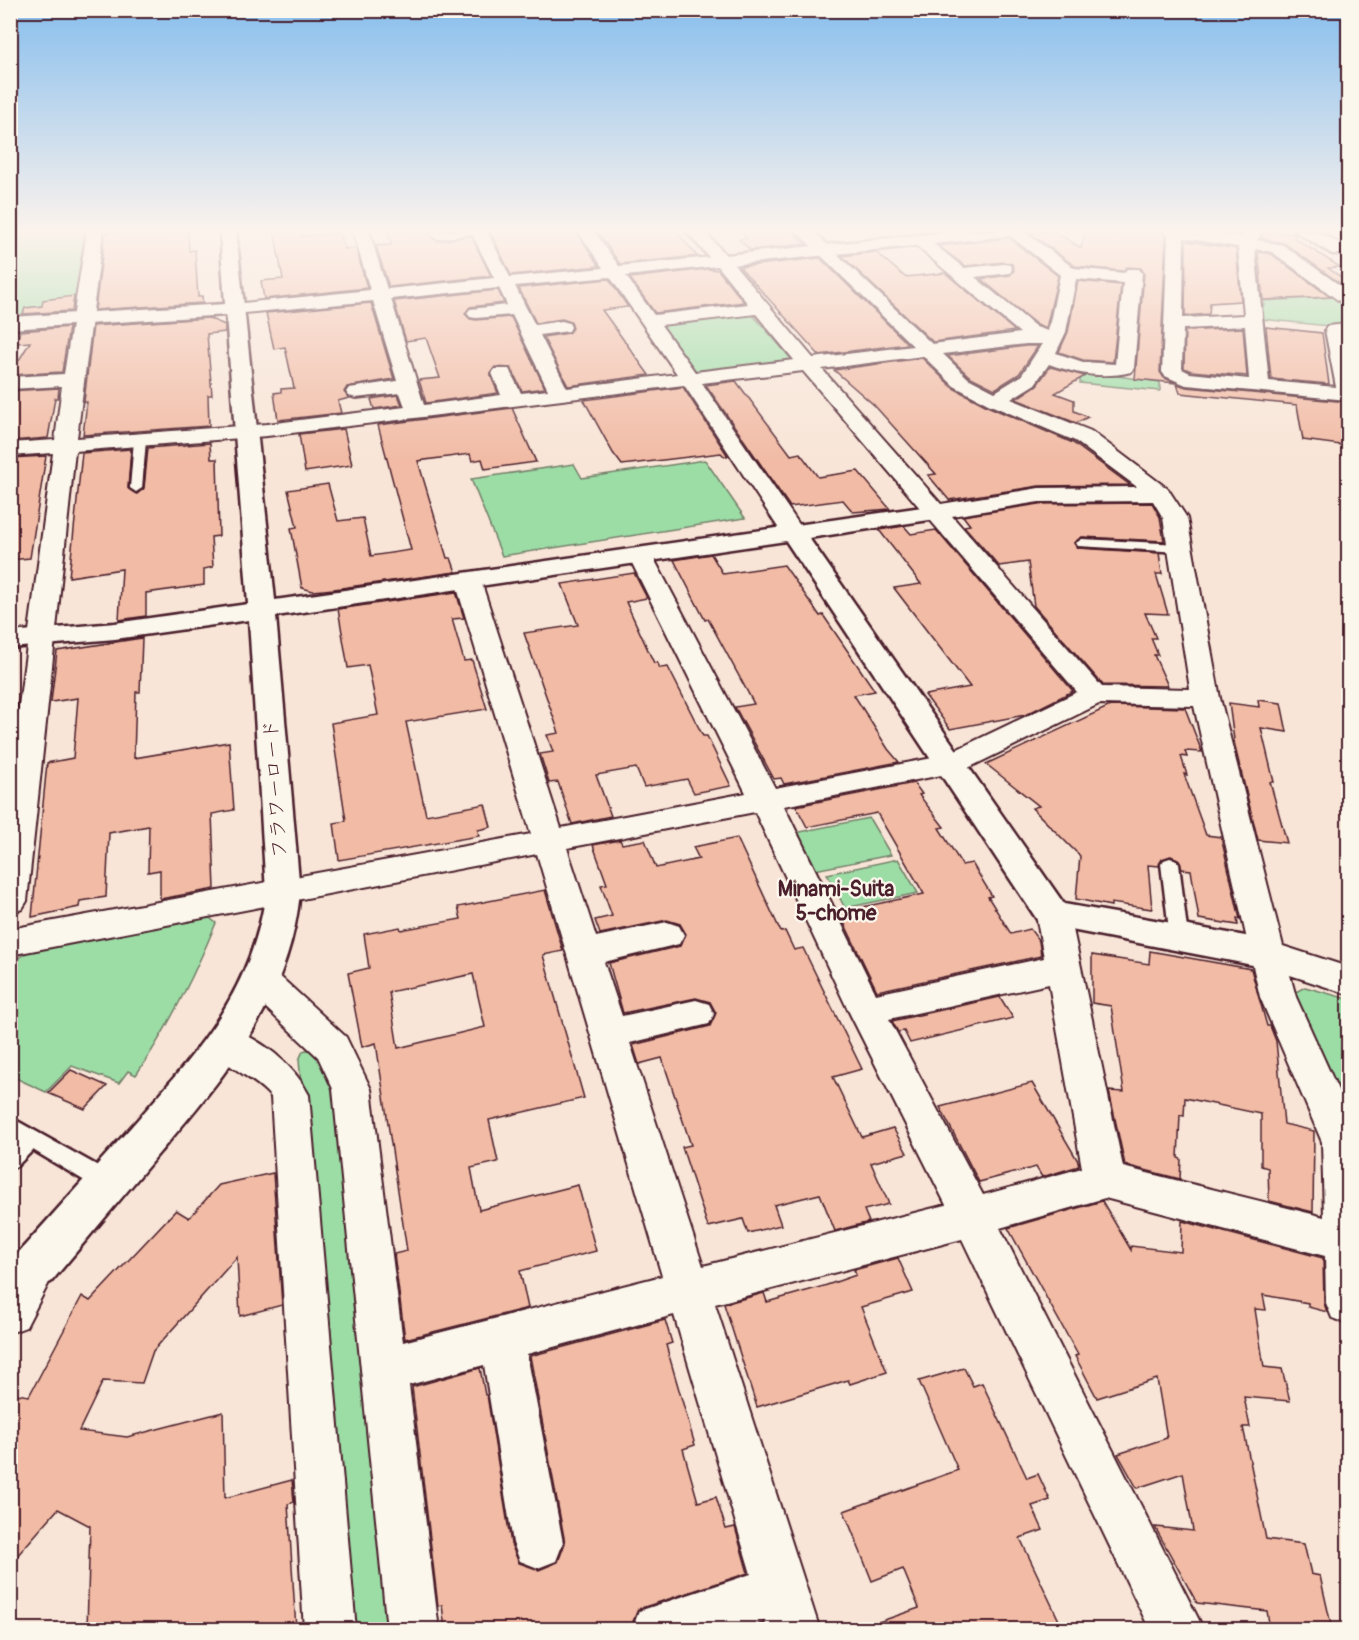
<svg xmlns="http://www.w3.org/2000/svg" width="1359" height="1640" font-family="Pangolin,'Klee One',sans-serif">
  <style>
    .green { fill: #9cdda6; stroke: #737e68; stroke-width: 1.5 }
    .building { fill: #f1bba5; stroke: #4a1f2b; stroke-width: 1.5; fill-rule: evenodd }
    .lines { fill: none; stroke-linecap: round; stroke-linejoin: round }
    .service-casing { stroke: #4a1f2b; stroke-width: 5 }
    .minor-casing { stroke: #4a1f2b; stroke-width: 4 }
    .tertiary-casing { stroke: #4a1f2b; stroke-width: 5 }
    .service { fill: #fbf7ec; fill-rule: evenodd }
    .minor { fill: #fbf7ec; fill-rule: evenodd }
    .tertiary { fill: #fbf7ec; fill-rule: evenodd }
    .labels { text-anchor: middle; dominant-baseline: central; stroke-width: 4.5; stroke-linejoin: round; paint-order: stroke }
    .street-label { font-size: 20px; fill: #4a1f2b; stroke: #fbf7ec }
    .neighbourhood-label { font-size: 21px; font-weight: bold; fill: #4a1f2b; stroke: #fbf7ec }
  </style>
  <rect width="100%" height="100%" fill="#f8e5d7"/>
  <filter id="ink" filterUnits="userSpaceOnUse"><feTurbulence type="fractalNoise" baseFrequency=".0167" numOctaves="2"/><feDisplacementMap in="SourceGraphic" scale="12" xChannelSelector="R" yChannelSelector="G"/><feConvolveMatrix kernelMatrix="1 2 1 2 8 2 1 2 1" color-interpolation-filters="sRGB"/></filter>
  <g filter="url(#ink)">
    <g class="green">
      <polygon points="11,231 85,231 73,311 65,314 11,318"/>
      <polygon points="1336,297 1348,303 1348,328 1261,319 1259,305 1264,305 1264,301"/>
      <polygon points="752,314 793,361 690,373 657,324"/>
      <polygon points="1081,371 1160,382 1160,391 1080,383"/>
      <polygon points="705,460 745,518 502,556 471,479 574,464 582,478"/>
      <polygon points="869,818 891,855 815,870 795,833"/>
      <polygon points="898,859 918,893 845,908 827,874"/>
      <path d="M206,915L216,923C194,976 169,1027 136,1075L128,1071L119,1083L72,1066L46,1092L11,1076V979L17,959L32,949Z"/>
      <polygon points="1305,987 1348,999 1348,1126 1290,995"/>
      <polygon points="314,1048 341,1102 398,1629 347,1629 299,1060 303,1051"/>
    </g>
    <g class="building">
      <polygon points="124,231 153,231 153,235 188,232 189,251 195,250 198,297 202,296 203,303 95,310 105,233"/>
      <polygon points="274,231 301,231 302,236 339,233 345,249 356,248 367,288 264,299 261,281 283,279"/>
      <polygon points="388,231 430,231 431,238 439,241 471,236 491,276 389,287 376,246 391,245"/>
      <polygon points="490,231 576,231 599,266 511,275"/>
      <polygon points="597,231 676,231 697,256 620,264"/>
      <polygon points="741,231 792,231 806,244 750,250 739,239 747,238"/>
      <polygon points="1054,231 1081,248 1086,231 1113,234 1121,234 1121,231 1162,231 1166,236 1160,372 1164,378 1176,383 1135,379 1144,273 1141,268 1127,267 1123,271 1075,266 1030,233"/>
      <polygon points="1265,231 1296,234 1294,238 1340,267 1328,268 1348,282 1348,289 1284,243 1261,238"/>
      <polygon points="1009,238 1058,276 1046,328 1037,325 981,279 1010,275 1014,270 1012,264 1004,262 965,266 939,246"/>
      <polygon points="1186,241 1236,249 1241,301 1210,303 1209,314 1185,316"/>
      <polygon points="876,252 905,277 945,273 1015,331 933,342 842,256"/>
      <polygon points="1258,252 1271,254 1330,297 1263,300"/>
      <polygon points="820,258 908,344 819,355 740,267"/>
      <polygon points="708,269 718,270 744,302 655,313 630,278"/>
      <polygon points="609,279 628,307 602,310 649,375 568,386 543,337 569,333 573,328 571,322 562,319 536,323 519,288"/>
      <polygon points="1078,281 1121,285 1113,362 1083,360 1059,352 1068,332"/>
      <polygon points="498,290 504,303 470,307 465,314 470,319 476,320 511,317 545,388 522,391 511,368 495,367 490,374 498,393 426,403 419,380 440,378 426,338 406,341 394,301"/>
      <polygon points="74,296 72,311 23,314 25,308 42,306 43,300"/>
      <polygon points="371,303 394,379 347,387 344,392 349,398 338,401 341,413 278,420 274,393 281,392 281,389 294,388 285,347 274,349 266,313"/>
      <polygon points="208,318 225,325 225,332 207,334 212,395 208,395 209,426 83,435 87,402 84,402 93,326"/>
      <polygon points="69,327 62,372 10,375 30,342 17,343 20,331"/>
      <polygon points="1266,327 1322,333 1329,384 1271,379"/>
      <polygon points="1243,328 1247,376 1191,371 1184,368 1185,331"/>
      <polygon points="1026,346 1038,346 1019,374 995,389 969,376 948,356"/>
      <polygon points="922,358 953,388 987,406 1073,443 1130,485 1039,486 949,500 928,475 936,474 874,405 834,370"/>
      <polygon points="1050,367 1085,376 1055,393 1074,400 1074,411 1088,417 1076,423 1016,399 1037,385"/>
      <polygon points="736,381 791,455 800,453 818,477 858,471 890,509 853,512 843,500 790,507 706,385"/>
      <polygon points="1177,384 1186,387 1348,402 1348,446 1303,440 1297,405 1180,393"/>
      <polygon points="683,387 728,456 724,456 721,453 622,465 613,453 584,400"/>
      <polygon points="59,388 58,398 55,398 48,438 10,441 10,391"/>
      <polygon points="398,395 402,405 374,409 371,399"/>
      <polygon points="512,408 536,462 485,469 482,459 472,461 470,454 418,461 447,558 451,558 456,572 334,589 313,591 302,588 291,528 297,527 288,490 328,484 338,521 363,518 371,556 411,550 378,425"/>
      <polygon points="344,429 352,465 305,472 299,434"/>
      <polygon points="210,443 211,459 217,459 219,536 211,537 213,567 204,569 204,585 146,593 146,616 119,620 122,569 69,577 82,453 131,449 128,488 137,494 144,488 148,448"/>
      <polygon points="46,456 30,558 10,560 10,458"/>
      <polygon points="1152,503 1160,517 1164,541 1082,537 1074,543 1078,548 1159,553 1162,574 1156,574 1168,614 1145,613 1156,638 1151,638 1158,655 1154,655 1168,686 1103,685 1034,606 1028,562 999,566 964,526 970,525 963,516 1039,504"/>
      <polygon points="904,526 911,534 936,530 1073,691 1025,715 950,729 925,695 970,687 894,588 921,584 879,530"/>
      <polygon points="711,554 723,574 784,565 820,616 823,615 875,691 854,695 888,749 899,762 784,784 781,778 774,779 735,707 754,704 708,619 705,620 674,560"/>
      <polygon points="634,573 647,598 626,602 654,663 657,662 660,668 668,667 703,736 707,736 731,786 694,793 687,779 644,787 636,768 596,775 611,816 572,824 558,782 549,783 540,754 553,752 547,735 559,733 524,633 578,625 562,584"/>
      <polygon points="456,592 464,618 452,619 464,661 472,660 487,709 406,722 426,815 485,804 491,827 478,830 479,836 339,860 334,823 346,821 331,723 378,715 368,665 348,668 338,609"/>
      <polygon points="142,638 140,692 136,692 134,758 229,742 234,810 212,814 215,889 160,899 160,870 148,872 149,826 109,833 106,897 80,901 79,907 32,917 47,763 73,758 78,698 51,702 57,651"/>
      <polygon points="1258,700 1281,703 1287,732 1261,728 1274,782 1270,782 1287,843 1258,840 1235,747 1229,703 1259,707"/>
      <polygon points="1110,706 1185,708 1202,752 1185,751 1187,757 1181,756 1187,775 1184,774 1206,835 1221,837 1240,919 1237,918 1238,925 1199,919 1191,870 1182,869 1178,859 1171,856 1162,859 1159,866 1148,865 1152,909 1111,903 1111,906 1076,899 1080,856 1032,808 1039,806 986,764"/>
      <polygon points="914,783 922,794 919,795 944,827 939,828 962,865 972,863 992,896 988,897 1011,934 1030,929 1039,941 1041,956 877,991 839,912 924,894 877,813 807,827 796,806"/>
      <polygon points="737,838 781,932 785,931 794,950 803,948 862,1069 833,1077 862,1137 893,1128 907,1153 871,1163 889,1204 864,1210 869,1222 835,1231 820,1194 774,1205 781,1225 748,1233 743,1219 708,1227 682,1147 691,1145 662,1058 639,1064 633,1045 710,1026 716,1013 710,1002 696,998 623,1013 609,963 680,946 686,934 680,924 667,920 600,934 595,920 612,916 601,885 607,884 593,845 620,840 622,844 645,840 656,868 699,859 693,847"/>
      <path d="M545,890L563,951L543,955L584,1098L489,1120L498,1162L471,1168L479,1210L578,1185L596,1251L520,1271L528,1308L405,1339L394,1254L407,1251L376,1043L362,1047L348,973L369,968L364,934L400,927L401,930L461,919L458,907ZM473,974L485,1027L398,1048L389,992Z"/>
      <polygon points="1150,951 1251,969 1267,1026 1270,1026 1276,1041 1284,1124 1314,1131 1313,1212 1269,1201 1268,1168 1261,1166 1261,1114 1185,1098 1184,1116 1180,1115 1178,1158 1181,1159 1180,1179 1125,1165 1109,1091 1124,1092 1111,1006 1092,1003 1092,955 1149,964"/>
      <polygon points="1000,997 1013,1018 910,1043 904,1031 898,1032 892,1021"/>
      <polygon points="71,1070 107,1086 85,1109 48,1093"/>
      <polygon points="1032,1083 1078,1161 1079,1166 1042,1177 1036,1167 979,1182 940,1107"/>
      <polygon points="273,1173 282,1305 240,1316 237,1257 153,1351 142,1383 103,1381 79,1431 127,1437 223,1412 225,1498 292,1480 294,1502 288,1504 296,1629 87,1629 90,1526 58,1509 10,1564 10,1393 29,1396 82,1296 90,1301 176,1210 189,1218 219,1185"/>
      <polygon points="1102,1201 1131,1250 1131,1246 1181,1252 1182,1221 1323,1258 1324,1303 1327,1312 1308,1307 1308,1303 1263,1295 1266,1310 1255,1309 1264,1367 1282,1369 1290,1401 1244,1397 1250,1427 1243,1427 1266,1539 1304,1544 1311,1574 1320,1576 1332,1629 1270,1629 1267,1611 1197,1603 1155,1527 1193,1531 1183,1473 1137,1488 1118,1454 1167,1438 1157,1379 1097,1398 1075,1356 1078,1355 1008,1228"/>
      <polygon points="898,1258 913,1292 861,1307 887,1372 850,1384 848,1380 757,1407 724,1304 764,1293 767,1302 824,1286 856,1275 854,1270"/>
      <polygon points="665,1320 672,1343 666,1345 695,1445 683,1449 698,1502 716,1497 726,1529 735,1527 748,1573 638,1609 630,1629 445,1629 442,1605 438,1606 412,1387 480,1368 485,1395 487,1395 511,1544 519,1563 539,1570 558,1562 565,1543 530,1356"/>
      <polygon points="964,1368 973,1386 982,1383 1027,1478 1038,1474 1050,1500 1032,1506 1043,1530 1020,1538 1063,1629 868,1629 867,1626 919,1608 903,1569 872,1581 844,1511 958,1470 919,1381"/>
    </g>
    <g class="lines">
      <g class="service-casing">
        <g id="service">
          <polygon points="140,437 146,440 142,488 136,492 130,488 134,440"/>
          <polygon points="1082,539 1180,544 1186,548 1180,552 1078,546 1076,543"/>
          <polygon points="1170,858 1176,860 1179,864 1188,938 1185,943 1179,945 1173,943 1170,938 1161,864 1164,860"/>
          <polygon points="10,1117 116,1176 119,1183 116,1190 108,1192 100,1190 33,1150 17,1166 10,1169 10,1145 16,1140 10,1137"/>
        </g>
      </g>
      <g class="minor-casing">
        <g id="minor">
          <path d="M87,231H103L77,438L267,424L405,407L400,393L356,398L349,396L346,392L349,388L397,381L373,301L233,314L227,313L224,309L227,305L233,304L370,290L353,231H369L387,289L494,278L472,234L439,239L433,237L431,234L433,231H487L510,277L603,268L578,231H594L619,266L722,256L728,257L813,358L913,346L796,231H813L932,344L1020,333L913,243L911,240L913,237H925L964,268L1004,264L1010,265L1012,269L1010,273L975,277L1036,327L1048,331L1060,275L1004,231H1023L1074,268L1124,273L1127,269H1139L1142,273L1134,368L1131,372C1103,379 1076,374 1049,364L1035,384L1011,399L1091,431L1168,489L1187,518L1220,698L1283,946L1348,967V994L1290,975L1296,997L1348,1112V1324L1332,1318L1326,1303L1325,1256L1105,1198L1000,1228L1204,1630H1150L962,1239L715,1304L820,1630H767L765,1621L740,1630H632L639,1611L751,1574L674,1315L527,1354L563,1543L556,1561L538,1568L520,1561L513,1543L484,1365L409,1385L439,1630H387L333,1089L318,1057L248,991L243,981L248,971L261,967L274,971L346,1037L371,1089L403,1342L662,1276L537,854L10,955V929L531,834L455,581L459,576L468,573L477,576L481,581L561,828L746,793L628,555L631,550L640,548L649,550L652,555L775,788L943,756L1077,692L803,371L702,383L805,533L801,538L793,540L785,538L684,385L267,436L75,451L27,901L22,909L10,913V772L53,453L10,456V443L55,440L62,386L10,389V377L64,374ZM718,266L748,304L654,315L626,276ZM610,277L677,374L567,388L540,335L569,331L571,327L569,323L562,321L535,325L515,286ZM1076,279L1123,283L1115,364L1083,362L1056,353L1066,332ZM499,288L507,305L470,309L467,313L470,317L476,318L512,315L548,390L521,393L509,369H495L492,373L501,395L424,405L391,299ZM756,314L794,360L695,372L661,325ZM1026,344H1042L1021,376L995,392L968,378L943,354ZM923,356L954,386L988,404L1075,441L1137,487L1039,488L941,504L822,369ZM1153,501L1163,518L1190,689L1102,687L952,516L1039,502ZM1099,704L1194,706L1260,997L1322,1142L1324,1217L1123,1167L1070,915L1065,906L1053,903L1041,906L1036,915L1044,958L876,994L784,806L962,771ZM755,812L848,1010L946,1205L703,1266L630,1043L709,1024L714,1014L709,1004L696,1000L622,1016L604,962L679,944L684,935L679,926L667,922L596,937L567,848ZM1049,984L1082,1168L983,1195L889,1019Z"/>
          <path d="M1164,231H1203L1242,237L1247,231H1263L1257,240L1283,245L1348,291V304L1342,303L1272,252L1255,249L1269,381L1336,387L1325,330L1327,326L1348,324V335L1345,336L1348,354V400L1186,385L1165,376L1162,372L1168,235ZM1184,238L1238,247L1244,315L1183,318ZM1245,326L1249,379L1190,373L1182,369L1183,329Z"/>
          <path d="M226,1027C260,1038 293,1063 309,1095L356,1630H304L271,1097C253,1075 220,1066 207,1042L213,1032Z"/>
          <polygon points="35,1247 50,1253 57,1267 26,1327 10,1333 10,1269 20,1253"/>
        </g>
      </g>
      <g class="tertiary-casing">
        <g id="tertiary">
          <path d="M220,231H236L275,600L936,505L945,507L948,512L945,517L936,519L809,538L1064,904L1268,940L1281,944L1286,954L1281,964L1268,968L1040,924L786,541L276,616L300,892C290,999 227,1073 160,1152C124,1195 87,1239 51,1282L35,1288L19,1282L12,1267L19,1252C57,1210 94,1168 132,1126C196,1053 252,993 266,892L249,620L115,639L10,648V632L115,623L248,604L226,315L10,329V317L225,304Z"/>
          <polygon points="686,231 704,231 726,255 958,231 1017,231 1009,236 722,266 716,265"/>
          <polygon points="1295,231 1316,231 1344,246 1347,250 1344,254 1332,254"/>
        </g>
      </g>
      <use href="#service" class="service"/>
      <use href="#minor" class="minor"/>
      <use href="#tertiary" class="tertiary"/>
    </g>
  </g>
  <linearGradient id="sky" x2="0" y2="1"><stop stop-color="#87beed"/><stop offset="0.5" stop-color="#fcf3ed"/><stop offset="1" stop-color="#fcf3ed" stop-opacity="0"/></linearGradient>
  <rect width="1359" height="461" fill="url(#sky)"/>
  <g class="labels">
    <g class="street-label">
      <text transform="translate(275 789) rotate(-94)">フラワーロード</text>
    </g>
    <g class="neighbourhood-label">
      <text x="836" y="889">Minami-Suita<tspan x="836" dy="24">5-chome</tspan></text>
    </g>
  </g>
  <rect width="1359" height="1640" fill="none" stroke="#fbf7ec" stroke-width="36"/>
  <rect x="18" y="18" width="1323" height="1604" fill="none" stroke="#4a1f2b" stroke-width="2" filter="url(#ink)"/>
</svg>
